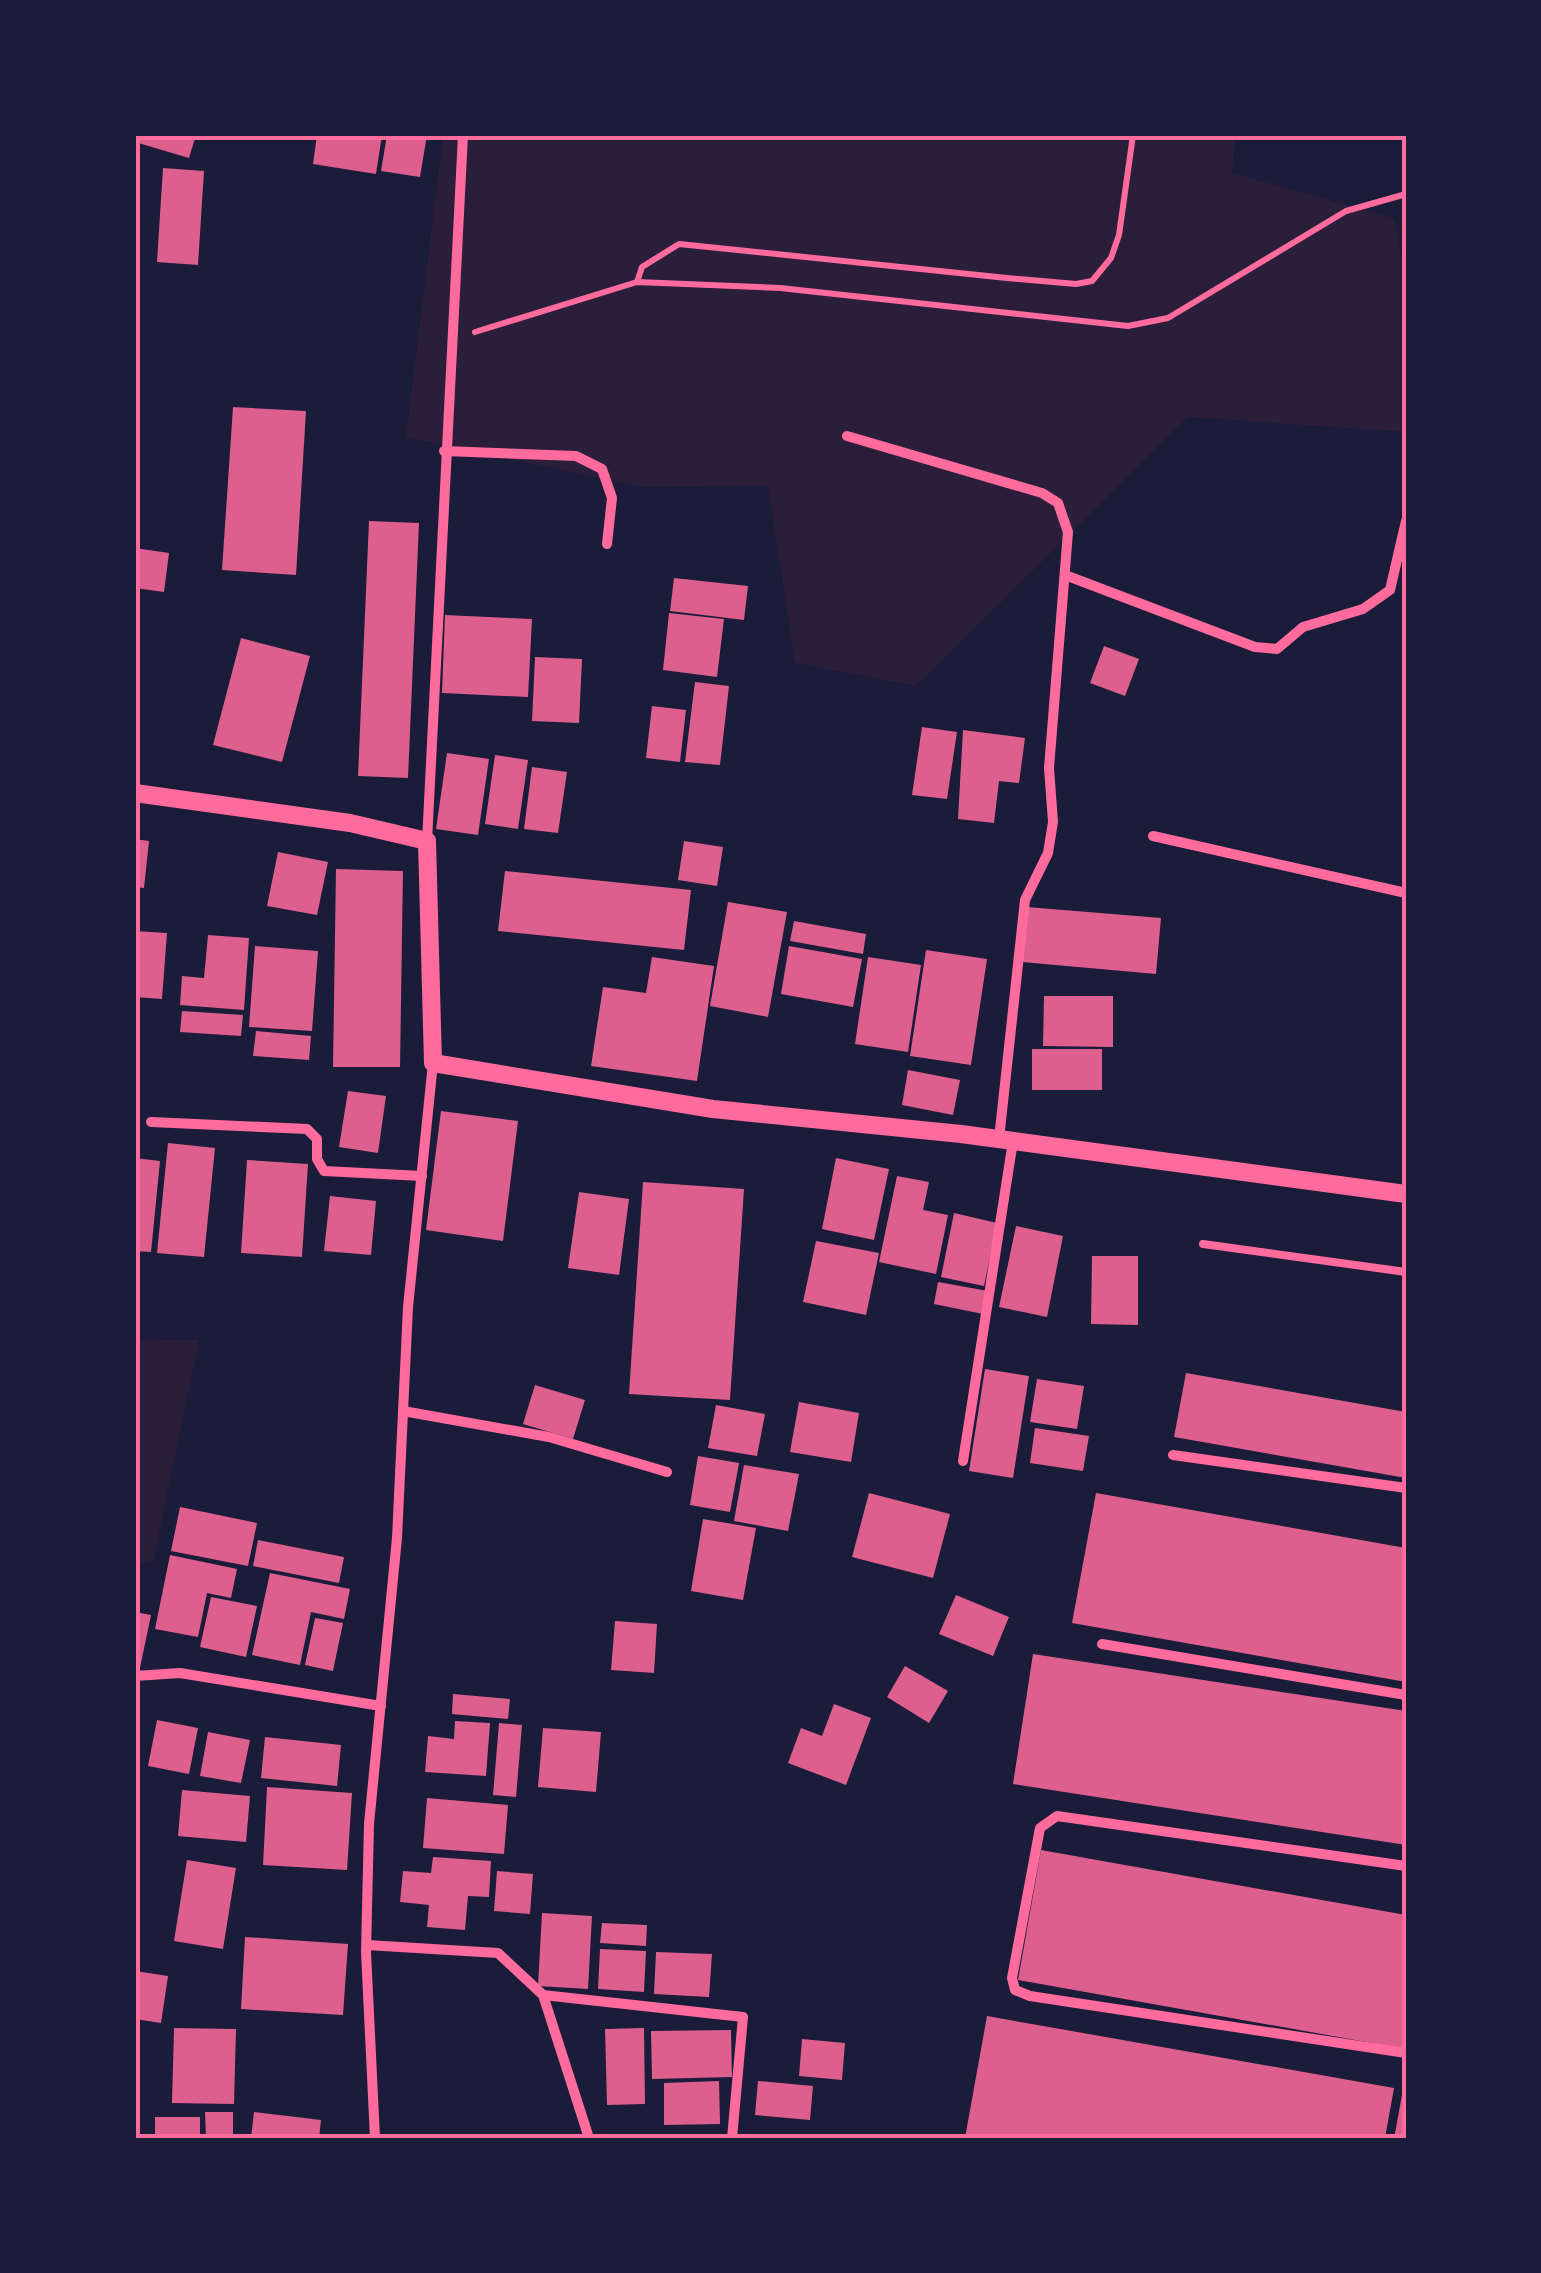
<svg xmlns="http://www.w3.org/2000/svg" width="1541" height="2273" font-family="'Asap Condensed',sans-serif">
  <style>
    .green { fill: #2a1e3b }
    .building { fill: #dd5f8e }
    .lines { fill: none; stroke-linecap: round; stroke-linejoin: round }
    .path { stroke: #ff6b9d; stroke-width: 6 }
    .service { stroke: #ff6b9d; stroke-width: 8 }
    .minor { stroke: #ff6b9d; stroke-width: 10 }
    .tertiary { stroke: #ff6b9d; stroke-width: 18 }
    .neatline { fill: none; stroke: #ff6b9d; stroke-width: 4 }
  </style>
  <rect width="100%" height="100%" fill="#1b1b3a"/>
  <g class="green">
    <polygon points="443,135 1235,135 1232,173 1394,218 1406,279 1406,432 1188,417 916,686 795,663 768,486 641,487 406,437"/>
    <polygon points="135,1339 199,1340 153,1563 135,1561"/>
  </g>
  <g class="building">
    <polygon points="135,135 196,135 189,158 135,142"/>
    <polygon points="317,135 382,135 376,174 313,164"/>
    <polygon points="387,135 427,135 420,177 381,171"/>
    <polygon points="163,168 204,171 198,265 157,262"/>
    <polygon points="233,407 306,411 296,575 222,570"/>
    <polygon points="369,521 419,523 408,778 358,776"/>
    <polygon points="135,548 169,553 164,592 135,588"/>
    <polygon points="674,578 748,586 744,620 670,611"/>
    <polygon points="669,613 724,619 717,677 663,670"/>
    <polygon points="445,615 532,619 528,697 442,693"/>
    <polygon points="241,638 310,656 282,762 213,745"/>
    <polygon points="1104,646 1139,659 1125,696 1090,683"/>
    <polygon points="535,657 582,659 579,723 532,721"/>
    <polygon points="695,682 729,686 720,765 685,762"/>
    <polygon points="652,706 686,710 680,762 646,758"/>
    <polygon points="922,727 957,732 947,799 912,795"/>
    <polygon points="963,730 1025,738 1019,783 999,781 994,823 958,819"/>
    <polygon points="447,753 489,759 478,835 436,829"/>
    <polygon points="495,755 528,760 518,829 485,824"/>
    <polygon points="532,767 567,772 558,833 524,829"/>
    <polygon points="135,839 149,841 144,888 135,887"/>
    <polygon points="684,841 723,847 717,886 678,880"/>
    <polygon points="278,852 328,862 317,915 267,906"/>
    <polygon points="336,869 403,871 400,1067 333,1067"/>
    <polygon points="505,871 691,890 684,950 498,931"/>
    <polygon points="728,902 787,912 768,1017 710,1006"/>
    <polygon points="1027,907 1161,918 1156,974 1022,962"/>
    <polygon points="794,921 866,934 863,954 790,941"/>
    <polygon points="135,931 167,933 162,999 135,997"/>
    <polygon points="208,935 249,938 244,1010 180,1005 182,976 204,978"/>
    <polygon points="255,946 318,951 312,1031 249,1027"/>
    <polygon points="789,946 862,959 853,1007 781,994"/>
    <polygon points="926,950 987,959 971,1065 910,1056"/>
    <polygon points="652,957 714,966 697,1081 591,1066 603,987 646,993"/>
    <polygon points="868,957 921,965 908,1052 855,1044"/>
    <polygon points="1044,996 1113,996 1113,1047 1043,1046"/>
    <polygon points="182,1011 243,1015 241,1036 180,1032"/>
    <polygon points="256,1031 311,1036 309,1060 253,1056"/>
    <rect x="1032" y="1049" width="70" height="41"/>
    <polygon points="908,1070 960,1080 953,1115 902,1105"/>
    <polygon points="348,1091 386,1096 378,1153 339,1147"/>
    <polygon points="441,1111 518,1121 503,1241 426,1230"/>
    <polygon points="168,1143 215,1148 204,1257 157,1253"/>
    <polygon points="135,1158 160,1161 151,1252 135,1251"/>
    <polygon points="836,1158 889,1169 874,1240 822,1229"/>
    <polygon points="247,1160 308,1164 302,1257 241,1253"/>
    <polygon points="897,1176 929,1182 923,1210 948,1215 936,1274 879,1262"/>
    <polygon points="643,1182 744,1189 730,1400 629,1394"/>
    <polygon points="579,1192 629,1199 619,1275 568,1268"/>
    <polygon points="330,1196 376,1201 371,1255 324,1251"/>
    <polygon points="954,1213 997,1223 984,1286 941,1277"/>
    <polygon points="1016,1226 1063,1236 1047,1317 999,1307"/>
    <polygon points="816,1241 879,1253 866,1315 803,1302"/>
    <polygon points="1092,1256 1138,1256 1138,1325 1091,1324"/>
    <polygon points="938,1282 988,1291 983,1314 934,1304"/>
    <polygon points="985,1369 1029,1376 1013,1478 969,1471"/>
    <polygon points="1186,1373 1406,1412 1406,1478 1174,1437"/>
    <polygon points="1037,1379 1084,1386 1077,1429 1030,1422"/>
    <polygon points="535,1385 585,1400 573,1439 523,1424"/>
    <polygon points="799,1402 859,1413 851,1462 790,1452"/>
    <polygon points="716,1405 765,1414 757,1456 708,1448"/>
    <polygon points="1035,1428 1089,1436 1083,1471 1030,1463"/>
    <polygon points="698,1456 739,1463 730,1512 690,1505"/>
    <polygon points="744,1465 799,1474 788,1531 734,1521"/>
    <polygon points="869,1493 950,1514 933,1578 852,1557"/>
    <polygon points="1096,1493 1406,1548 1406,1682 1072,1623"/>
    <polygon points="180,1507 257,1523 248,1566 171,1551"/>
    <polygon points="703,1519 756,1528 743,1600 691,1591"/>
    <polygon points="258,1540 344,1557 339,1583 253,1566"/>
    <polygon points="170,1555 237,1569 231,1598 207,1593 198,1637 155,1629"/>
    <polygon points="270,1573 350,1589 344,1619 311,1612 300,1665 252,1655"/>
    <polygon points="956,1595 1009,1617 993,1656 939,1634"/>
    <polygon points="211,1597 257,1606 246,1657 200,1647"/>
    <polygon points="135,1612 151,1615 140,1668 135,1666"/>
    <polygon points="315,1618 343,1623 333,1671 305,1665"/>
    <polygon points="615,1621 657,1624 654,1673 611,1670"/>
    <polygon points="1033,1654 1406,1711 1406,1845 1013,1784"/>
    <polygon points="905,1666 948,1691 929,1723 887,1697"/>
    <polygon points="453,1694 510,1699 508,1719 452,1714"/>
    <polygon points="834,1704 871,1718 846,1785 788,1763 801,1728 822,1736"/>
    <polygon points="157,1720 198,1728 189,1774 148,1766"/>
    <polygon points="455,1721 490,1723 486,1776 425,1772 428,1736 454,1739"/>
    <polygon points="499,1723 522,1725 516,1797 493,1795"/>
    <polygon points="543,1728 601,1732 596,1792 538,1787"/>
    <polygon points="208,1732 250,1740 241,1783 200,1776"/>
    <polygon points="265,1737 341,1745 337,1786 261,1778"/>
    <polygon points="267,1787 352,1793 347,1870 263,1865"/>
    <polygon points="182,1790 250,1796 246,1842 178,1836"/>
    <polygon points="427,1798 508,1805 504,1854 423,1848"/>
    <polygon points="1041,1850 1406,1915 1406,2049 1018,1980"/>
    <polygon points="433,1857 491,1861 489,1897 468,1896 465,1930 427,1927 429,1905 400,1902 403,1871 431,1873"/>
    <polygon points="187,1860 236,1868 223,1949 174,1941"/>
    <polygon points="497,1871 533,1874 530,1914 494,1911"/>
    <polygon points="542,1913 592,1916 588,1989 538,1986"/>
    <polygon points="602,1923 647,1925 646,1946 600,1943"/>
    <polygon points="245,1937 348,1944 343,2015 241,2009"/>
    <polygon points="600,1949 646,1951 644,1992 598,1989"/>
    <polygon points="656,1952 712,1954 709,1997 654,1994"/>
    <polygon points="135,1971 168,1976 161,2023 135,2019"/>
    <polygon points="987,2016 1394,2088 1385,2138 965,2138"/>
    <polygon points="174,2028 236,2029 234,2104 172,2103"/>
    <polygon points="644,2028 645,2104 607,2105 605,2029"/>
    <polygon points="731,2030 732,2077 652,2079 651,2031"/>
    <polygon points="802,2039 845,2043 842,2080 799,2076"/>
    <polygon points="719,2081 720,2124 664,2125 664,2083"/>
    <polygon points="758,2081 813,2086 810,2120 755,2115"/>
    <polygon points="1403,2089 1406,2138 1394,2138 1396,2128"/>
    <polygon points="205,2112 233,2112 233,2138 206,2138"/>
    <polygon points="254,2112 321,2120 319,2138 251,2138"/>
    <rect x="155" y="2117" width="45" height="21"/>
  </g>
  <g class="lines">
    <g class="path">
      <polyline points="637,282 642,267 679,244 1007,278 1076,284 1092,281 1111,258 1119,235 1133,135"/>
      <polyline points="475,332 637,282 780,288 1128,326 1168,318 1346,211 1406,194"/>
    </g>
    <polyline class="service" points="1203,1244 1406,1272"/>
    <g class="minor">
      <polyline points="847,436 1042,493 1058,503 1068,532 1049,768 1053,822 1048,853 1025,900 999,1139"/>
      <polyline points="444,451 576,456 602,469 612,498 607,544"/>
      <polyline points="1065,575 1255,647 1277,649 1303,627 1363,609 1390,590 1406,521"/>
      <polyline points="1153,836 1406,893"/>
      <polyline points="427,841 463,135"/>
      <polyline points="151,1122 307,1129 317,1139 317,1159 324,1171 422,1176"/>
      <polyline points="403,1411 549,1437 667,1472"/>
      <polyline points="1173,1455 1406,1488"/>
      <polyline points="963,1461 1013,1141"/>
      <polyline points="1102,1644 1406,1695"/>
      <polyline points="135,1676 180,1673 381,1706"/>
      <polyline points="1406,1866 1057,1816 1040,1828 1012,1978 1015,1990 1030,1996 1406,2053"/>
      <polyline points="367,1945 498,1953 543,1995 589,2138"/>
      <polyline points="543,1995 743,2017 732,2138"/>
      <polyline points="375,2138 366,1952 369,1824 397,1538 408,1307 433,1063"/>
    </g>
    <polyline class="tertiary" points="135,793 350,823 427,841 433,1063 713,1109 961,1134 1406,1194"/>
  </g>
  <rect width="1541" height="2273" fill="none" stroke="#1b1b3a" stroke-width="275"/>
  <rect x="138" y="138" width="1266" height="1998" class="neatline"/>
</svg>
